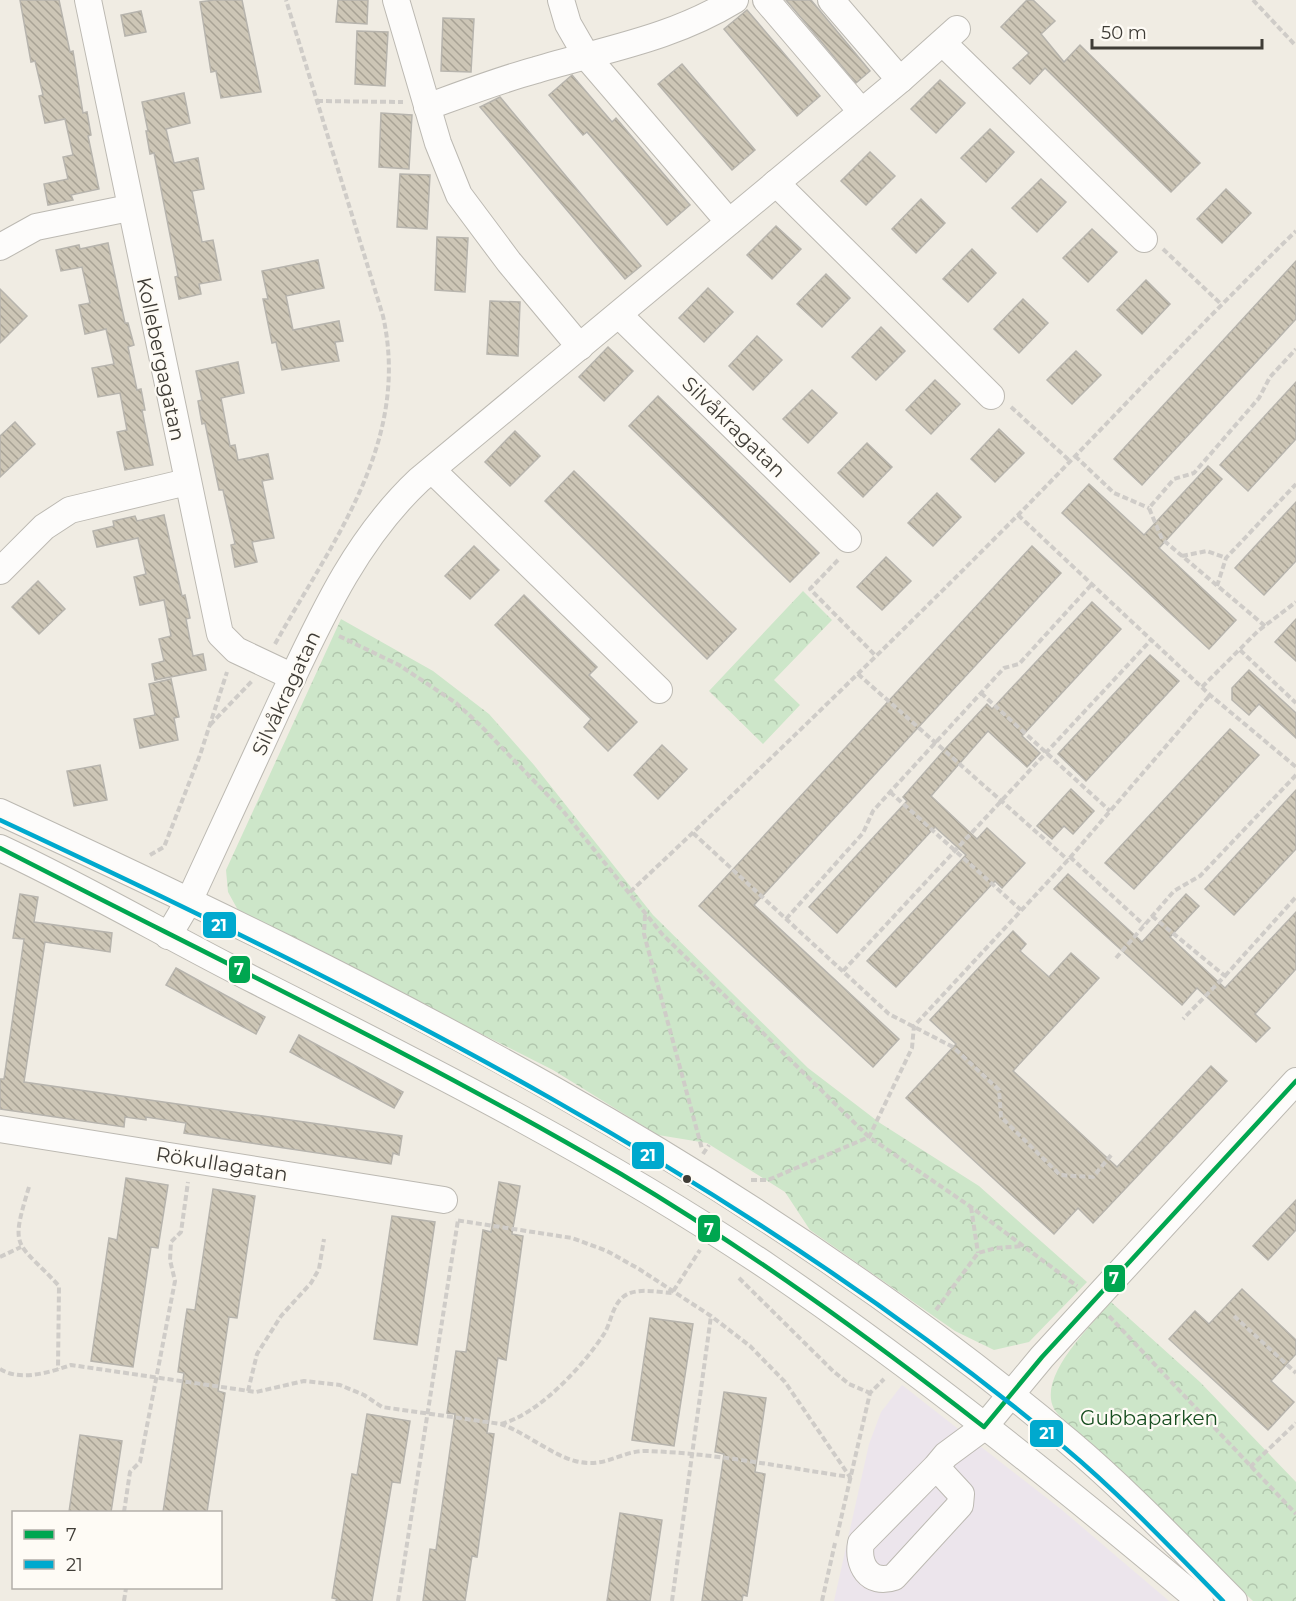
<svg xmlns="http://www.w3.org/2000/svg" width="1296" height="1601" font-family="Montserrat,sans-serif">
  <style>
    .education { fill: #ece5ec }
    .forest { fill: url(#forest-crowns) }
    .building { fill: url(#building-back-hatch); stroke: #b7b4ad; stroke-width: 1.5 }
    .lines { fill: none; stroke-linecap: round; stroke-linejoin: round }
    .minor-casing { stroke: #bcb9b2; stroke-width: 28 }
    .path { stroke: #cfccc8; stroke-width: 4; stroke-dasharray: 6 3; stroke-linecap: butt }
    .minor { stroke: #fdfcfb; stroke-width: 26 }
    .bus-1-casing { stroke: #fefbf5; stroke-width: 9 }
    .bus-2-casing { stroke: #fefbf5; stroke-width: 9 }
    .bus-1 { stroke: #00a650; stroke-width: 4.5 }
    .bus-2 { stroke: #00a9ce; stroke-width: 4.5 }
    .bus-dot { fill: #3f3c36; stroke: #fefbf5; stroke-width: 2 }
    .labels { text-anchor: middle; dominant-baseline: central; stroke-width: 4.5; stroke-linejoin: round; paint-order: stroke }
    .street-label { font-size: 20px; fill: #3f3c36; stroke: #fefbf5 }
    .park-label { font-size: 20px; fill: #184f21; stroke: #fefbf5 }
    .line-badge { stroke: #fefbf5; stroke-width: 2 }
    .badge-label { font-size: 16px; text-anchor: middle; font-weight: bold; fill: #fff }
  </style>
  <defs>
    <pattern id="forest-crowns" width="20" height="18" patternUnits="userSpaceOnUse" patternTransform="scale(1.5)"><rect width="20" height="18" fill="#cde6c9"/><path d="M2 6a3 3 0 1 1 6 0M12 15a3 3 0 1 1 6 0" fill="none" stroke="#b1c6ad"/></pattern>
    <pattern id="building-back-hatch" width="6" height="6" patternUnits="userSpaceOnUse" patternTransform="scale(1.5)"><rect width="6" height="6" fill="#cdc6b6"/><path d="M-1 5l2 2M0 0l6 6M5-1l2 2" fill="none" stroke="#a8a295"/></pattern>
  </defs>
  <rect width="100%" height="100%" fill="#f0ece3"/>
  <polygon class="education" points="902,1385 1062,1510 1169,1601 834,1601 869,1444 881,1412"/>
  <g class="forest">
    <polygon points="803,591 832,620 774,680 800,705 763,744 709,691"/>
    <polygon points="341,619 433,671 489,714 534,765 653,915 808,1068 880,1123 979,1186 1087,1282 1029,1342 994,1350 955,1331 810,1230 785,1192 707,1143 658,1135 553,1070 239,912 228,892 226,870"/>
    <path d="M1111,1302L1200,1382L1296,1482V1601H1253L1070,1427C1065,1421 1058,1415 1054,1409C1037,1376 1091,1326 1111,1302Z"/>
  </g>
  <g class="building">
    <polygon points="20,0 59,0 70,52 73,51 83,113 87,112 91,135 88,136 99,189 71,195 73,200 48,205 44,184 68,179 63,157 73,155 65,119 45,123 39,96 43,95 35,61 31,62"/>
    <polygon points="214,0 242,0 261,92 221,98 216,71 211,72 200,2"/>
    <polygon points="338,0 368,0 367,24 336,22"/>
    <polygon points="786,0 811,0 870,71 856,83"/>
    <polygon points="1027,0 1033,0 1055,21 1041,34 1064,62 1080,45 1200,163 1171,192 1045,68 1030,84 1013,68 1029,53 1001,27"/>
    <polygon points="747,10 820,96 797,116 724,29"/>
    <polygon points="141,11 146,32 125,36 121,15"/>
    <polygon points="443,18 474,19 471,72 441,71"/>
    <polygon points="357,31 388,32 385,86 355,84"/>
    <polygon points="682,64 755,150 732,170 658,84"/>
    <polygon points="572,75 612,122 616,118 690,205 667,225 587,132 583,135 549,95"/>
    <polygon points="940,80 965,103 936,133 911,109"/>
    <polygon points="184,93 190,123 166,129 174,163 198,158 204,189 192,191 202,242 213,240 221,280 199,284 201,294 179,299 175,277 178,276 154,153 150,154 146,131 148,131 142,102"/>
    <polygon points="500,97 641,266 625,279 480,107"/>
    <polygon points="381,113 412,115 409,169 379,167"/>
    <polygon points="990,129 1014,152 986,182 961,158"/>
    <polygon points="870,152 895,176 866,205 841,181"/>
    <polygon points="400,174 430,175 427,229 397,227"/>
    <polygon points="1041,179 1066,202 1037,232 1012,208"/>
    <polygon points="1226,189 1251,213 1222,243 1197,219"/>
    <polygon points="921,199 945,223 916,253 892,229"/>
    <polygon points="776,226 801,249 772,279 747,255"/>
    <polygon points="1092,229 1117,252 1088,282 1063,258"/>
    <polygon points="437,237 468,238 465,292 435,290"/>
    <polygon points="108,243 125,323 128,323 134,345 128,347 137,390 141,389 145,410 142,410 153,465 125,470 117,432 127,430 120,393 98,397 92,368 114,364 106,329 85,334 79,305 90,303 82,267 61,271 56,250 79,245 80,249"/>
    <polygon points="972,249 996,273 968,302 943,279"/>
    <polygon points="318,260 324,288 286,296 293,330 339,321 343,341 335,342 339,361 282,370 276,342 272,343 263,299 268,299 262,271"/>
    <polygon points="1296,261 1296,319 1142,485 1114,459"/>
    <polygon points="826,274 850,298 822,327 797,304"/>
    <polygon points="1146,280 1170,304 1142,334 1117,310"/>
    <polygon points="708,288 733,312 704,342 679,318"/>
    <polygon points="0,289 27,316 0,343"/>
    <polygon points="1023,299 1048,323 1019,353 994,329"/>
    <polygon points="490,301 520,302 518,356 487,354"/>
    <polygon points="881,327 905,351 876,380 852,357"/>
    <polygon points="757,336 782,360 753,390 729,366"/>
    <polygon points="608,347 633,371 604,401 579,377"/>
    <polygon points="1076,351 1101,375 1072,404 1047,380"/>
    <polygon points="238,362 244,393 221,398 230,446 235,445 238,460 268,454 273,479 262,481 274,538 252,542 257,562 235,567 231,545 235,544 223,490 219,490 205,423 202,424 198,401 202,400 196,371"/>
    <polygon points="935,380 960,404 931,434 906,410"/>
    <polygon points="1296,382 1296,439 1248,491 1220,465"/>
    <polygon points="812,390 837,413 808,443 783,419"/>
    <polygon points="658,396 819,553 790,582 629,426"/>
    <polygon points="15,422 35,444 0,477 0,436"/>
    <polygon points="999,429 1024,453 995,482 971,459"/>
    <polygon points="515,431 540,456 510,486 485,462"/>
    <polygon points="867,443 892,467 863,497 838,473"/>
    <polygon points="1208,466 1222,479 1159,548 1236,620 1209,649 1062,513 1089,484 1144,535"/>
    <polygon points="574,471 736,629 707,659 545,501"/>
    <polygon points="937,493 961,517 933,546 908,523"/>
    <polygon points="1296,502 1296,561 1264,595 1235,568"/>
    <polygon points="164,515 182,596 185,595 190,618 186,619 193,656 203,654 206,670 155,680 152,664 164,661 159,639 171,636 164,600 140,605 134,577 146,574 138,538 97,547 93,531 114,526 113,521 135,516 137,521"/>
    <polygon points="474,546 499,570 470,599 445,576"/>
    <polygon points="1032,546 1061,573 754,905 899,1039 873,1067 699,906"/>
    <polygon points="886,557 911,581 882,610 857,587"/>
    <polygon points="38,581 65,609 39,634 12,607"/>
    <polygon points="524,595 597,667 589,675 637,722 608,751 584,727 591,719 495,625"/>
    <polygon points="1092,602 1121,629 1022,736 1040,753 1027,767 988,731 931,796 977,839 987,828 1025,863 1002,888 995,881 896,987 867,961 966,855 935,827 837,933 809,907 907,801 903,797 946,748 987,704 992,709"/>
    <polygon points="1296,619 1296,661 1275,642"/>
    <polygon points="1150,655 1179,681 1086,781 1058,754"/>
    <polygon points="1249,670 1296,713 1296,738 1259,704 1249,715 1232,700 1232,688"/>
    <polygon points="171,679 179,717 174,718 178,740 140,748 134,719 155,715 149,684"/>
    <polygon points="1230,729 1259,755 1134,889 1105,863"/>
    <polygon points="662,745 687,769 658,799 634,775"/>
    <polygon points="100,765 107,800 74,806 67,771"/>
    <polygon points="1071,789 1094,811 1073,834 1064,826 1052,839 1037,826"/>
    <polygon points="1296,790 1296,849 1234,915 1205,889"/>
    <polygon points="1068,874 1142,942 1186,894 1199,906 1170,937 1225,988 1296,912 1296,969 1255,1014 1270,1028 1256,1042 1197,988 1182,1005 1054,889"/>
    <polygon points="20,894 38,897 34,922 112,933 110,952 45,942 24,1082 402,1136 399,1155 393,1153 391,1164 184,1133 186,1123 146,1117 146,1120 125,1117 124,1127 0,1109 0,1079 4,1079 24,939 13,938"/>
    <polygon points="1013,931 1026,944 1020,951 1049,977 1071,953 1099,978 1013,1071 1117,1167 1211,1066 1227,1081 1093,1223 1078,1208 1054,1234 906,1098 956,1044 930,1020"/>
    <polygon points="176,968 265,1017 256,1034 166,985"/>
    <polygon points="299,1035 403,1092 394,1108 290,1052"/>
    <polygon points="126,1178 168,1185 158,1248 151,1247 133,1367 91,1361 109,1238 117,1240"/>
    <polygon points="499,1182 520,1186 512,1234 523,1236 506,1360 498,1358 487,1433 494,1434 477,1557 472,1556 465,1601 423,1601 430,1549 436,1550 455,1414 447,1413 456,1351 466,1352 483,1230 491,1232"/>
    <polygon points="213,1189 255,1196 237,1318 229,1317 218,1391 225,1393 207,1512 163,1512 184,1373 178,1372 182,1342 187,1309 195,1310"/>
    <polygon points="1296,1200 1296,1230 1268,1260 1253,1246"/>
    <polygon points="392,1216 435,1222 417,1345 374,1339"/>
    <polygon points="1242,1289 1296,1340 1296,1354 1271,1381 1294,1402 1268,1430 1169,1339 1195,1311 1209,1324"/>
    <polygon points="650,1318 693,1324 674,1446 632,1440"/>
    <polygon points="724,1392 766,1398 755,1472 765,1474 747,1596 743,1595 742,1601 702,1601 724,1454 715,1452"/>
    <polygon points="367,1414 410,1421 400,1483 392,1482 372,1601 336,1601 337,1599 332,1598 352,1474 357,1475"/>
    <polygon points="80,1435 122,1441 111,1512 69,1512"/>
    <polygon points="620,1513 662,1520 650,1601 607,1601"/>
  </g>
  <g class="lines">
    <g class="minor-casing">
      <g id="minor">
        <polyline points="88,0 220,634 236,650 293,677"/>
        <polyline points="396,0 438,143 459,195 509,262 580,347"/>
        <polyline points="561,0 568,24 587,57 729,222"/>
        <polyline points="766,0 861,111"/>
        <polyline points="831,0 900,80"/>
        <polyline points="943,43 1144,239"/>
        <path d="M427,107C463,94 499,80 536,70C606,49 671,39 735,0"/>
        <polyline points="776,183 991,396"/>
        <polyline points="0,247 36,227 129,208"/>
        <polyline points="619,315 848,539"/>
        <polyline points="432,470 659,690"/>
        <polyline points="0,571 44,527 70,510 187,482"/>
        <path d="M0,812C379,987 747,1171 1069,1442C1127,1491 1180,1547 1234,1601"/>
        <path d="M0,848C86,888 169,937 254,980C430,1069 607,1158 771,1269C920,1371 1062,1485 1200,1601"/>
        <path d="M168,936L190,899C220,834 250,769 280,704C318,624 353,542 419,480L900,80L957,29"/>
        <polyline points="0,1129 444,1200"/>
        <path d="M936,1467L861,1543C857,1564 869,1586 894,1577L960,1505L961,1494L936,1467L946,1455L984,1427L1042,1357L1296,1081"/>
      </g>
    </g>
    <g class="path">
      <polyline points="1253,0 1296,46"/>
      <polyline points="317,101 403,102"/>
      <polyline points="1163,249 1221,304"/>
      <polyline points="1011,407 1070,461"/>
      <polyline points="1075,456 1114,493 1149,508"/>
      <polyline points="1018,515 1210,695 1296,767"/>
      <polyline points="1182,556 1207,551 1226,558"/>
      <polyline points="838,560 810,589 876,656"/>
      <polyline points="1217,586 1226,558 1296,484"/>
      <polyline points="1265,626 1162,539 1149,508 1174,479 1194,473 1259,398 1270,377 1296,349"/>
      <polyline points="339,636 399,665 456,703 480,725 563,811 662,934 869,1137 971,1207 1077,1286"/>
      <path d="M275,644C333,540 411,442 383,316L286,0"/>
      <polyline points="1240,650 1296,703"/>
      <polyline points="858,674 1068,860"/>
      <polyline points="1202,687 1258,631 1296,602"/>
      <polyline points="981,693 1110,811"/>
      <polyline points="210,725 252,681"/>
      <polyline points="890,792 1021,910"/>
      <polyline points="693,833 889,1014 953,1047 999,1090 1001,1117 1060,1175 1093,1177 1112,1154"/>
      <polyline points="150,855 164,847 200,755 227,672"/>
      <polyline points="1070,857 1144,925"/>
      <path d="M630,892C762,768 892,642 1019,514C1111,420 1201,323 1296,231"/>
      <polyline points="645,915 644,934 702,1149"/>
      <polyline points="1152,916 1225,976 1183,1019"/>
      <polyline points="786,919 863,833 873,811 890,792 1004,668 1019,664 1092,584"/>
      <polyline points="1116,958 1174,891 1200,876 1296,775"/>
      <polyline points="843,971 1151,640"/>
      <polyline points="1225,976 1296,897"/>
      <polyline points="703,1154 709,1145"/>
      <polyline points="751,1180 768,1180 869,1137 912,1048 914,1026 1068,860 1210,695"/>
      <path d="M29,1187C9,1252 17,1240 59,1286L58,1369"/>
      <polyline points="971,1207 978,1253"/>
      <polyline points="0,1257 21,1247"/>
      <polyline points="739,1278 833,1371 849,1384 870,1393"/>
      <polyline points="936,1310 978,1253 996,1248 1024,1246"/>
      <polyline points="1109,1316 1296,1514"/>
      <polyline points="1234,1316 1296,1373"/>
      <path d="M0,1369C21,1382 50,1372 71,1365L256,1392L304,1381L340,1385L364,1395L382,1407L501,1424C526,1433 552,1455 575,1461C606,1469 619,1451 646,1451C714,1453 782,1467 850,1477L785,1382L750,1346L711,1316L639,1269L607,1251L572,1238L455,1220"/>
      <polyline points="248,1391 257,1354 281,1316 311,1283 319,1269 324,1239"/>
      <path d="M501,1424C539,1414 583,1366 604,1334C611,1323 612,1306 623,1297C635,1287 657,1292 672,1293L700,1250"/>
      <polyline points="1250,1467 1296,1423"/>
      <polyline points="124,1512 130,1472 140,1462 175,1281 170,1260 171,1242 181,1232 188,1182"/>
      <polyline points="837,1536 870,1393 884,1379"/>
      <polyline points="124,1601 126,1588"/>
      <polyline points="398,1601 458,1220"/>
      <polyline points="672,1601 711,1316"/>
      <polyline points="822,1601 835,1543"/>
    </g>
    <use href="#minor" class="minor"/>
    <g class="bus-1-casing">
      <path id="bus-1" d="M0,848C208,955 420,1056 621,1174C750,1251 866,1335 984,1427L1042,1357L1296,1081"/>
    </g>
    <g class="bus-2-casing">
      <path id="bus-2" d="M0,820C375,995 746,1182 1065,1448C1121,1495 1172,1549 1223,1601"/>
    </g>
    <use href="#bus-1" class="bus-1"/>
    <use href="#bus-2" class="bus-2"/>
  </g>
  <circle class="bus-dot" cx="687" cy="1179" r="5"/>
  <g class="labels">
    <g class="street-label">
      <text transform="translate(161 359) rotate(78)">Kollebergagatan</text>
      <text transform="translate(734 427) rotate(44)">Silvåkragatan</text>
      <text transform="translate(286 693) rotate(-65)">Silvåkragatan</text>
      <text transform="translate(222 1164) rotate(9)">Rökullagatan</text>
    </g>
    <g class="park-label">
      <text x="1149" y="1418">Gubbaparken</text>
    </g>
  </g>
  <g class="line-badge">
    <rect x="202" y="911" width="35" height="28" rx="6" fill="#00a9ce"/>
    <rect x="228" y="955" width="23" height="29" rx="6" fill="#00a650"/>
    <rect x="631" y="1141" width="34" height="29" rx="6" fill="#00a9ce"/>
    <rect x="697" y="1214" width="24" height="29" rx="6" fill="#00a650"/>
    <rect x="1103" y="1264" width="23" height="29" rx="6" fill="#00a650"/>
    <rect x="1029" y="1419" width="35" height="29" rx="6" fill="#00a9ce"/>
  </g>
  <g class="badge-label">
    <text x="219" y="931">21</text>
    <text x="239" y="975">7</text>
    <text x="648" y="1161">21</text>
    <text x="709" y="1235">7</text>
    <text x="1114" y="1284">7</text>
    <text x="1047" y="1439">21</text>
  </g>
  <rect x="12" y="1511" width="210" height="78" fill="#fefbf5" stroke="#b2afa9" stroke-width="1.5"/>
  <rect x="24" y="1530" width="30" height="9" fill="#00a650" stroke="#b2afa9" stroke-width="1.5"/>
  <text x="66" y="1541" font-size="18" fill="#3f3c36">7</text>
  <rect x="24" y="1560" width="30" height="9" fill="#00a9ce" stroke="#b2afa9" stroke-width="1.5"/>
  <text x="66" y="1571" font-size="18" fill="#3f3c36">21</text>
  <path d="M1092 39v9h170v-9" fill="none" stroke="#3f3c36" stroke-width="3"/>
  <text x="1101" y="39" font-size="18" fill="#3f3c36" stroke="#fefbf5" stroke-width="4.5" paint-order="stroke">50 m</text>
</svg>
